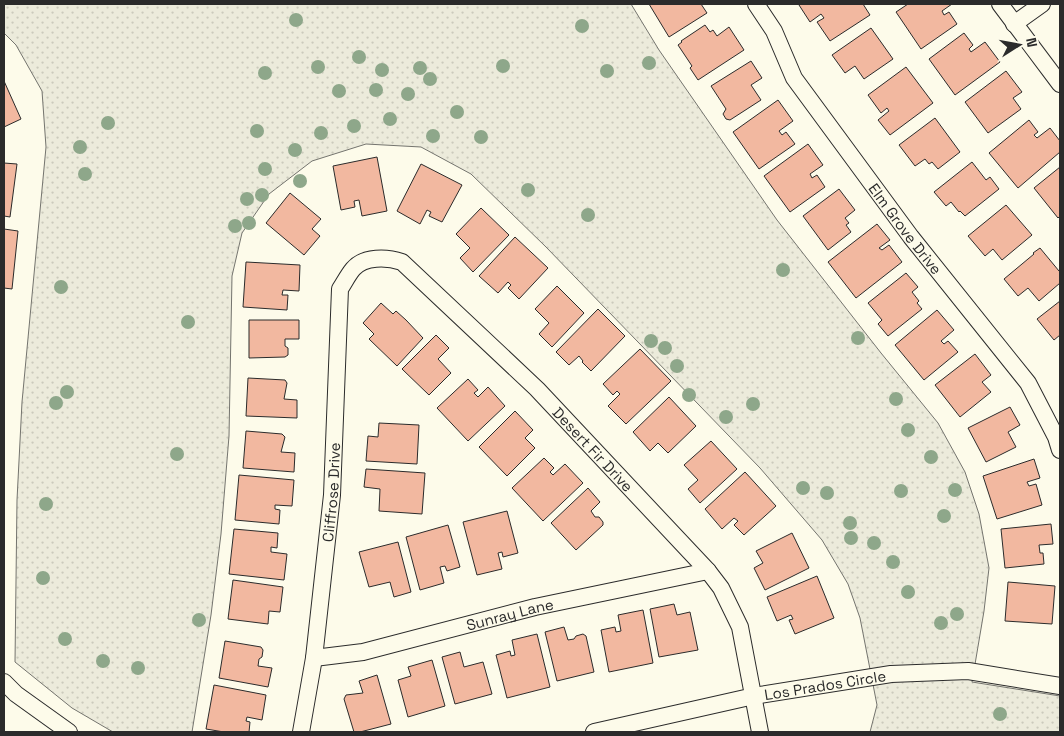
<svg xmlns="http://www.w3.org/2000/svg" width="1064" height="736" font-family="'Space Grotesk',sans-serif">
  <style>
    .grass { fill: url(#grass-dots); stroke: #74746e }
    .building { fill: #f2b8a0; stroke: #2b2b2b }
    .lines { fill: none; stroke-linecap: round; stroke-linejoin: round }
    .street-casing { stroke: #2b2b2b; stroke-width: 18 }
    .street { stroke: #fdfbea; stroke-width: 16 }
    .tree { fill: #8ea78a }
    .labels { text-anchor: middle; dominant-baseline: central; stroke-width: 4; stroke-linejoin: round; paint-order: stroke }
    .street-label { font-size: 15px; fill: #2b2b2b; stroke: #fdfbea }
  </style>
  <defs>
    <pattern id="grass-dots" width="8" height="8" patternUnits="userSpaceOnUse" patternTransform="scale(1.25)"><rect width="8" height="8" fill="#ecebdb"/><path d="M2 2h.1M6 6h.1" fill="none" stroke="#cbcabc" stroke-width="1.8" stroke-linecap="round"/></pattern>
  </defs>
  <rect width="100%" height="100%" fill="#fdfbea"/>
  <polygon class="grass" points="4,4 631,4 659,50 777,220 881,353 938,423 965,472 979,514 989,568 984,611 972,682 1060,696 1060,732 870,732 877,705 860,618 848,584 822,540 760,468 546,247 471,174 421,147 366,144 312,161 269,194 242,233 232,276 229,436 221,534 211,615 192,732 113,732 72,708 15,662 17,500 22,402 46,147 42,91 16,45 4,33"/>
  <g class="building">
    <polygon points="649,4 701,4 707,13 669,37"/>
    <polygon points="801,4 863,4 870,15 830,41 817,22 824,18 821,14 810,22 799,5"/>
    <polygon points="908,4 952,4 942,11 944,15 949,12 957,24 921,49 896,12"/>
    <polygon points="705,25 710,32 713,30 717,36 729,27 744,50 698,80 690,68 692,66 678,45 682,42 681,41"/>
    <polygon points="871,28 893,59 864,79 855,66 845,73 832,55"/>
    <polygon points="964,33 973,45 969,49 971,52 985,42 1000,62 955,95 929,59"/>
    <polygon points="751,61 762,78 751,85 761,100 730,120 726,119 723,114 726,109 711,86"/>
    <polygon points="906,67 933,103 890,135 878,120 889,111 887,108 881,113 868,95"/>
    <polygon points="1006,71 1022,92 1013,98 1021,109 988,133 965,102"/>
    <polygon points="4,81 21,119 4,127"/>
    <polygon points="778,100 793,121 779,131 782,135 786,132 795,144 759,169 733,132"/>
    <polygon points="935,118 960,152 938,169 932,162 929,164 925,159 915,166 899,145"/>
    <polygon points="1029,120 1038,132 1034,135 1037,138 1050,128 1060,141 1060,152 1018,188 989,153"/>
    <polygon points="808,144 823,165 810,174 812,178 817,175 825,187 790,212 764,176"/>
    <polygon points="377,157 387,211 362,216 359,200 354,201 355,207 341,210 333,166"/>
    <polygon points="972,162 986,180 990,177 999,189 965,216 960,211 959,212 951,202 946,206 934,192"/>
    <polygon points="4,163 17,164 10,217 4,216"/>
    <polygon points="421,164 462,185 442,222 429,216 431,212 427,210 420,224 397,211"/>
    <polygon points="1060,167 1060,216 1058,218 1034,188"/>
    <polygon points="839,189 855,210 845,218 849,223 846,225 851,232 828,250 803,216"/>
    <polygon points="290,193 321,219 312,229 320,236 304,255 266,223"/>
    <polygon points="1006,205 1032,235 1002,260 993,249 985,256 968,236"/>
    <polygon points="481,208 509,235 473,272 460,258 470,248 456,234"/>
    <polygon points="877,224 890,240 879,248 882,250 889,245 902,262 856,298 828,262"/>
    <polygon points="4,229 18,231 12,289 4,288"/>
    <polygon points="515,237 548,268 519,299 508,288 511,285 508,282 498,293 479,276"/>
    <polygon points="1040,248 1059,271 1060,269 1060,283 1039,301 1028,288 1018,296 1004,279 1034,254 1033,253"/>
    <polygon points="246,262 300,265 299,291 283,290 282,295 288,295 287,310 243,307"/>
    <polygon points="906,273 918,287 912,292 919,301 917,303 922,309 888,336 878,324 882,320 868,303"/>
    <polygon points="557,286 584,313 552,347 539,334 549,323 535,309"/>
    <polygon points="1060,301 1060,335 1054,340 1037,319"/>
    <polygon points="381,303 393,314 396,311 406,320 423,338 397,366 369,339 374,334 363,323"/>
    <polygon points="598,309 625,336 591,371 582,362 583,361 579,356 569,365 556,352"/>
    <polygon points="937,310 954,330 941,341 944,344 948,341 958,352 924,380 895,345"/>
    <polygon points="249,320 299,320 299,339 285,339 285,346 288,348 288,355 285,357 249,358"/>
    <polygon points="436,335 449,348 438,359 451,373 429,395 402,369"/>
    <polygon points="640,349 671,381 626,424 608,406 620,394 617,391 613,395 603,384"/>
    <polygon points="975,354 991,375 982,382 991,392 960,417 935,385"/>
    <polygon points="248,378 285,380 287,383 284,399 297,400 297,418 246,416"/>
    <polygon points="468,379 478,390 474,393 478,397 488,387 505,406 468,441 437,408"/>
    <polygon points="669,397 696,426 668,453 658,443 650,451 633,432"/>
    <polygon points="1010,407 1020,425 1008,432 1016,447 986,462 968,428"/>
    <polygon points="515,411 533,430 525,438 535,448 507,476 479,447"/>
    <polygon points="379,423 419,425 417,464 366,461 368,436 378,437"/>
    <polygon points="246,431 282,434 285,437 281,452 295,453 294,472 243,468"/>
    <polygon points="711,441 737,469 700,503 688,489 698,480 684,465"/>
    <polygon points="544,458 554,468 550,472 553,475 565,464 583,483 543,521 512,488"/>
    <polygon points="1034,459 1040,478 1027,482 1029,486 1036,484 1042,505 997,519 983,476"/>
    <polygon points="366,469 425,473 422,514 379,511 380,489 364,487"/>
    <polygon points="745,472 776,506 744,535 734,525 738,521 734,518 722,529 705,509"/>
    <polygon points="239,475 294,480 292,506 275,505 275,509 280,510 279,524 235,520"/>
    <polygon points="588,488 600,502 591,511 595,517 599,517 603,522 603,525 576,550 551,523"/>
    <polygon points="507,511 518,553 503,557 502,552 498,553 502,569 477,575 463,522"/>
    <polygon points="1051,524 1053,544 1039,545 1040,553 1043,553 1044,564 1005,568 1001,529"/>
    <polygon points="448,525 460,567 447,571 445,566 440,567 444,583 420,590 406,537"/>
    <polygon points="234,529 278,533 277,548 271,547 271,552 287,554 284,580 229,574"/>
    <polygon points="792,533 809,568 765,590 754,568 763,563 756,551"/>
    <polygon points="398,542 411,592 394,597 390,582 369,587 359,552"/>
    <polygon points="817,576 834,618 795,634 789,620 793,619 791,615 777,621 767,597"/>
    <polygon points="233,580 283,587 280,612 269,611 268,624 228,619"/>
    <polygon points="1008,582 1055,586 1052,624 1005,621"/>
    <polygon points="674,604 677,615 690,612 698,650 659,657 650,609"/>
    <polygon points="643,610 653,663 609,672 601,630 615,627 616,632 621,631 618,615"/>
    <polygon points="564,627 568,640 574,639 576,636 583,634 586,636 594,672 557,681 545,632"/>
    <polygon points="537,634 550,687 507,698 496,655 510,651 511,656 515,655 512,640"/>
    <polygon points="225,641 261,647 263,650 262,657 259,659 258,666 272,668 268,687 219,678"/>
    <polygon points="460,652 464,667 483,662 492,694 455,704 442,657"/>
    <polygon points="432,660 445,706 408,717 398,680 411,676 408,667"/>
    <polygon points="377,675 391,724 360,732 354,732 344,699 346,695 363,693 359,681"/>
    <polygon points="214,685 266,695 262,720 247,717 246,721 250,722 249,732 224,732 206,729"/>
  </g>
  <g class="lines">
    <g class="street-casing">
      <g id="street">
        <path id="s1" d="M756,4L774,31L794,78L911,237L1028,383L1056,437L1060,450"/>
        <polyline points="1000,4 1060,84"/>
        <polyline points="1014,24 1042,4"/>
        <path id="s2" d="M314,658L363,652L535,607L708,571"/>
        <polyline points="4,682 16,694 69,732"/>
        <path id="s3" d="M301,732L314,658L332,495L340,289C344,283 348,275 353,269C364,256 387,257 402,262L537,389L708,571L721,588L740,627L760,732"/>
        <path id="s4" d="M594,732L754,696L891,674L968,671L1060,686"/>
      </g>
    </g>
    <use href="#street" class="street"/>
  </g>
  <g class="tree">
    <circle cx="296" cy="20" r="7"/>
    <circle cx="582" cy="26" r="7"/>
    <circle cx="359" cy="57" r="7"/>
    <circle cx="649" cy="63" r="7"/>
    <circle cx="503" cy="66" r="7"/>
    <circle cx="318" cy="67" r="7"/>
    <circle cx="420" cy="68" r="7"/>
    <circle cx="382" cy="70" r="7"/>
    <circle cx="607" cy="71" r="7"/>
    <circle cx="265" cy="73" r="7"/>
    <circle cx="430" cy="79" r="7"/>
    <circle cx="376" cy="90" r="7"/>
    <circle cx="339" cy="91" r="7"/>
    <circle cx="408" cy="94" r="7"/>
    <circle cx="457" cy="112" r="7"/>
    <circle cx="390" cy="119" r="7"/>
    <circle cx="108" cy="123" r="7"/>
    <circle cx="354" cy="126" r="7"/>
    <circle cx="257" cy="131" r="7"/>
    <circle cx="321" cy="133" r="7"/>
    <circle cx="433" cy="136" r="7"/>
    <circle cx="481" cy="137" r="7"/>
    <circle cx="80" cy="147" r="7"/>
    <circle cx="295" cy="150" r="7"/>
    <circle cx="265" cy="169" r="7"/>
    <circle cx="85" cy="174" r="7"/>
    <circle cx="300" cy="181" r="7"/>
    <circle cx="528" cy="190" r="7"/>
    <circle cx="262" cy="195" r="7"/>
    <circle cx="247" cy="199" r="7"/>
    <circle cx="588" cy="215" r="7"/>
    <circle cx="249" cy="223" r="7"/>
    <circle cx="235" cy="226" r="7"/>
    <circle cx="783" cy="270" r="7"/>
    <circle cx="61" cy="287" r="7"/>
    <circle cx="188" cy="322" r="7"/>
    <circle cx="858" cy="338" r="7"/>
    <circle cx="651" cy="341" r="7"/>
    <circle cx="665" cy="348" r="7"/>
    <circle cx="677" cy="366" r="7"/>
    <circle cx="67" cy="392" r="7"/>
    <circle cx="689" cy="395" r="7"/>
    <circle cx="896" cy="399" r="7"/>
    <circle cx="56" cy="403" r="7"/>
    <circle cx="753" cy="404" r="7"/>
    <circle cx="726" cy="417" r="7"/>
    <circle cx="908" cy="430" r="7"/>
    <circle cx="177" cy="454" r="7"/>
    <circle cx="931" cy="457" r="7"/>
    <circle cx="803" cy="488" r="7"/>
    <circle cx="955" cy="490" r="7"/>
    <circle cx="901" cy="491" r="7"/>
    <circle cx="827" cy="493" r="7"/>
    <circle cx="46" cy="504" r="7"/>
    <circle cx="944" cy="516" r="7"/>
    <circle cx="850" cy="523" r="7"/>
    <circle cx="851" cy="538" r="7"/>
    <circle cx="874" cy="543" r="7"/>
    <circle cx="893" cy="562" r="7"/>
    <circle cx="43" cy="578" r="7"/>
    <circle cx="908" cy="592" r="7"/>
    <circle cx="957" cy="614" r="7"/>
    <circle cx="199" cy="620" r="7"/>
    <circle cx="941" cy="623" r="7"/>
    <circle cx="65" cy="639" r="7"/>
    <circle cx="103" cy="661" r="7"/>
    <circle cx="138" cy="668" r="7"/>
    <circle cx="1000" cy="714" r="7"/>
  </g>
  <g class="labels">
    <g class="street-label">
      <text stroke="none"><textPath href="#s1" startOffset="271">Elm Grove Drive</textPath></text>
      <text stroke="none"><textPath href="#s3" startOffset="789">Desert Fir Drive</textPath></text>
      <text stroke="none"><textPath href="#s3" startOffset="242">Cliffrose Drive</textPath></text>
      <text stroke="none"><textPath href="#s2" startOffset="201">Sunray Lane</textPath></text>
      <text stroke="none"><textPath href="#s4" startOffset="236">Los Prados Circle</textPath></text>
    </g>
  </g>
  <rect width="1064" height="736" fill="none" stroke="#2b2b2b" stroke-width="10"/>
  <g transform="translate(1019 45) rotate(79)" stroke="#fdfbea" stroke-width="4" paint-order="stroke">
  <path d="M0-4L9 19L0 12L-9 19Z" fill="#2b2b2b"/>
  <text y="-8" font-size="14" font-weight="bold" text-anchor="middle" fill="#2b2b2b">N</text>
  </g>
</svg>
